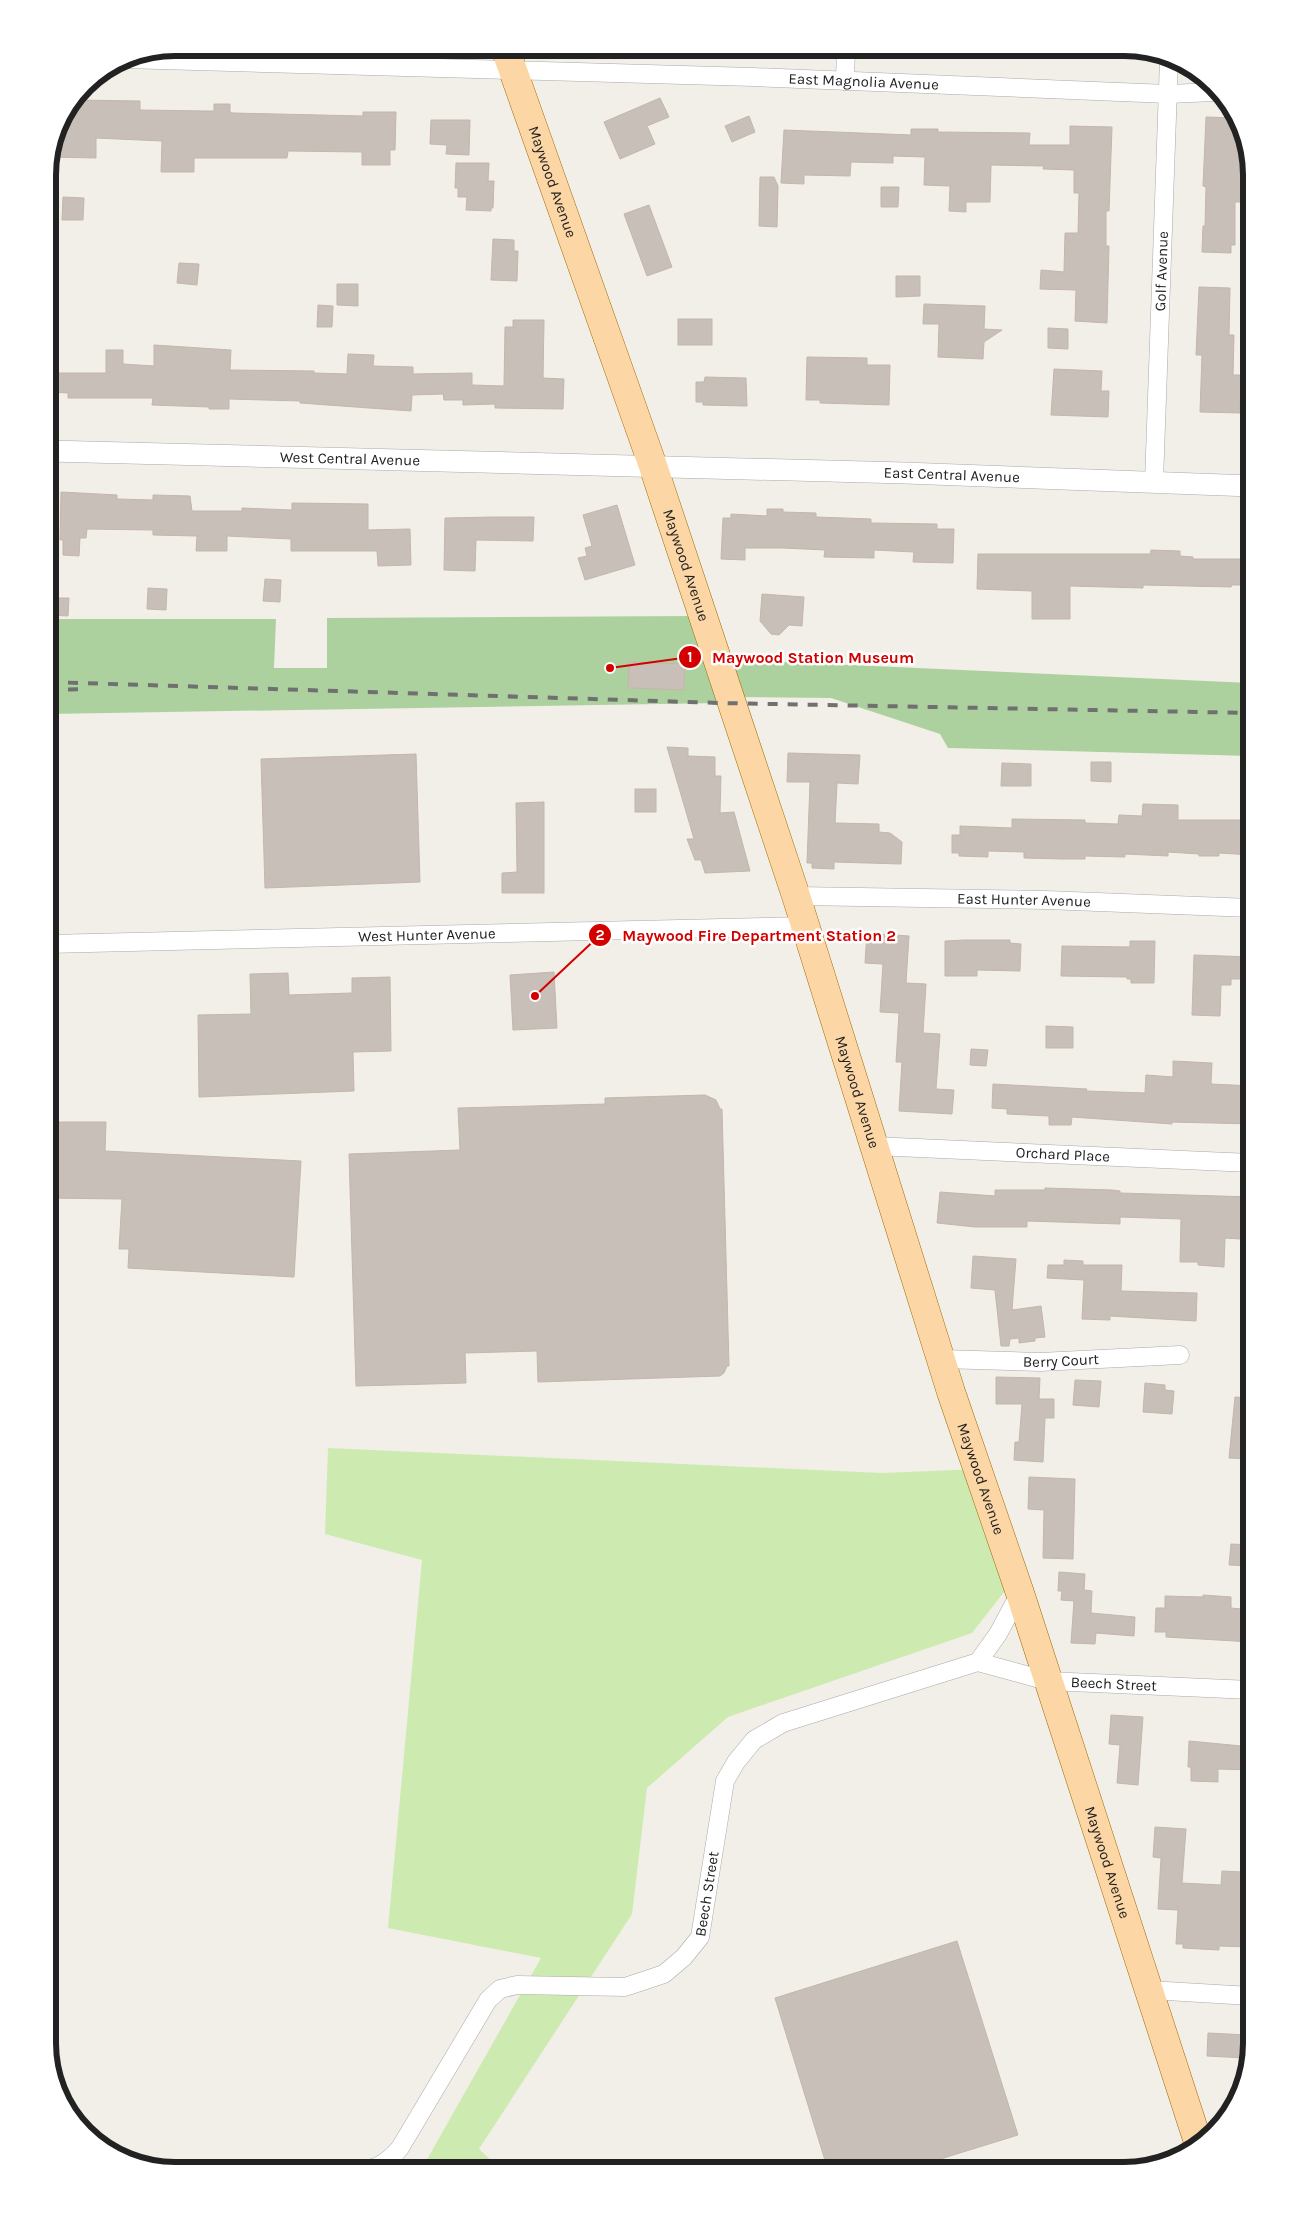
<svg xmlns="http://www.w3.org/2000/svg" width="1299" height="2218" font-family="Karla,sans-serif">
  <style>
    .grass { fill: #cdebb0 }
    .forest { fill: #add19e }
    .building { fill: #c7bfb8; stroke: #c4b6ab }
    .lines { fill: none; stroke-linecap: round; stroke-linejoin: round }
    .minor-casing { stroke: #a9a9a9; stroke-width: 19 }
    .tertiary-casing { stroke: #a9a9a9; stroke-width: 22 }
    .primary-casing { stroke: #a06b00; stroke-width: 29 }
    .minor { stroke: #fff; stroke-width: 18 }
    .tertiary { stroke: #fff; stroke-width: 21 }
    .primary { stroke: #fcd6a4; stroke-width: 28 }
    .rail { stroke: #707070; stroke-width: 4; stroke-dasharray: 10 10; stroke-linecap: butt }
    .labels { text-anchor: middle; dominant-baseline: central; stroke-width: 5; stroke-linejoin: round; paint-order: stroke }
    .street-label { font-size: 15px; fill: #222; stroke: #fff }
    .rim { fill: none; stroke: #222; stroke-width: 6 }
    .leader { fill: none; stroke: #d40000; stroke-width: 2 }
    .callout-dot { fill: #d40000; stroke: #fff; stroke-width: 2 }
    .mark-label { font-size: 15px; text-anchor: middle; font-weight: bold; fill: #fff }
    .callout-label { font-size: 16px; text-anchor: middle; font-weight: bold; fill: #d40000; stroke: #fff; stroke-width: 5; stroke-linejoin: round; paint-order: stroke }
  </style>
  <rect width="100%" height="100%" fill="#f2efe9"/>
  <polygon class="grass" points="328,1448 882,1473 978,1469 1015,1578 972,1633 728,1717 647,1788 632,1914 479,2149 501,2170 421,2170 541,1958 388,1928 422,1560 325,1534"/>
  <g class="forest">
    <polygon points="692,616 720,703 48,714 48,619 276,619 274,668 327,668 327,618"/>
    <polygon points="717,659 1251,683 1251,756 948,748 940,734 831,698 730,697"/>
  </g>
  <g class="building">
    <polygon points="660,98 669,117 647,126 655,144 620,159 604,122"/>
    <polygon points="75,100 140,101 140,110 206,111 214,111 214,104 230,104 230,112 233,113 363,116 363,112 396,112 395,150 390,150 390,165 362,165 362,152 288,151 287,158 194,158 194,172 161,172 162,141 96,138 96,158 50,157 57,126"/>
    <polygon points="749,116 755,132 732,142 725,126"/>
    <polygon points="1206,117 1235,118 1234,126 1240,126 1252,175 1249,202 1235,202 1235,245 1231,245 1231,253 1202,252 1203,226 1205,226 1206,187 1203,186"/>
    <polygon points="431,120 470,120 469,155 446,154 447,145 430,144"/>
    <polygon points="1070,126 1112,127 1109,211 1106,211 1106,246 1109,246 1107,323 1075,321 1076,290 1040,289 1041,270 1064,272 1065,233 1078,233 1079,193 1074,193 1074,170 1043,169 1044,166 991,165 990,202 966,202 966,212 949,211 950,186 924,185 925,157 893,156 893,163 851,162 850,176 804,175 804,184 781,183 784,130 911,135 911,129 938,129 938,132 1030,133 1029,145 1070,145"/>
    <polygon points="456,163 489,163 488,181 494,181 493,208 491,208 491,211 466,210 467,197 458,197 458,188 455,188"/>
    <polygon points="760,177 774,177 778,186 777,227 759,226"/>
    <polygon points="881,187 899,187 898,207 881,207"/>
    <polygon points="63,197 84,198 83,220 62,220"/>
    <polygon points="649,205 672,267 647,276 624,214"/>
    <polygon points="493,239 514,240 514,251 518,251 517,281 491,280"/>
    <polygon points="179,263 199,264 197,285 177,283"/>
    <polygon points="896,276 920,276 920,296 896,297"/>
    <polygon points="337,284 358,284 358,306 337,305"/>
    <polygon points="1199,287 1230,288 1229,335 1234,335 1233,375 1241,375 1240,413 1200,412 1202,355 1196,355"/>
    <polygon points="924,304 985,306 984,329 1002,330 984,342 983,359 938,357 939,324 923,324"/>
    <polygon points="318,305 333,306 332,327 317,327"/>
    <rect x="678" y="319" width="34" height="26"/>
    <polygon points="513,320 544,320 543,378 564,379 563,409 495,408 495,404 463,405 463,400 444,400 443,394 412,395 411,411 300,403 300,401 229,399 229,409 209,409 209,407 152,405 153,398 68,398 68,393 48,392 48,373 106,373 106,350 123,350 123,364 154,366 154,345 231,350 230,370 314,371 314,373 347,374 348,354 374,355 373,366 413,367 413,374 472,373 472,385 504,386 505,327 513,327"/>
    <polygon points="1048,328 1068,329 1068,349 1048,348"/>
    <polygon points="807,357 867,358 867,365 890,365 889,405 820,403 820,400 806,400"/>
    <polygon points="1054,369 1102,371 1101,391 1109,391 1108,417 1051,415"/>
    <polygon points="705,377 746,378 747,406 703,405 703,402 696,402 696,382 704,382"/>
    <polygon points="61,492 117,495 117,499 153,500 153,495 190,496 192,511 242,511 242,508 292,510 292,503 368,504 368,530 410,529 411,565 378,566 377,551 291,551 291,539 227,536 227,551 196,551 197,536 153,535 153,530 87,529 86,538 80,538 79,556 63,555 63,540 60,540"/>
    <polygon points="617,505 635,565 585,580 578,558 587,556 585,548 592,546 583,515"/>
    <polygon points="767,509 783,509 783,512 816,513 816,517 871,519 871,523 937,524 937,529 954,529 953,563 913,562 914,552 874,550 874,558 824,557 825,550 783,548 745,548 745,560 721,559 723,518 731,518 731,514 767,516"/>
    <polygon points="494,517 534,517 533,541 476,540 475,571 444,570 445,518"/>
    <polygon points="1151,550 1180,551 1180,556 1193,557 1193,559 1252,559 1252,576 1244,576 1244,585 1232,585 1231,587 1143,585 1143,588 1070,586 1070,619 1032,619 1032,591 977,589 978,554 1150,554"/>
    <polygon points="265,579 281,580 280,602 263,601"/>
    <polygon points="148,588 167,589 166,610 147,609"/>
    <polygon points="762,594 804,597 802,626 789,625 779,635 771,634 760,621"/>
    <polygon points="48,598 69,598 68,616 48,615"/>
    <polygon points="629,662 685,664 684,690 628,688"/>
    <polygon points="667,747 688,748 688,756 715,757 715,776 721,776 720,813 734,812 750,871 705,873 701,860 695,860 687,839 694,839"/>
    <polygon points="788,753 860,755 858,784 837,783 835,823 879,824 879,832 890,833 902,842 901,864 834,862 834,869 812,868 812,863 807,863 810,782 787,782"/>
    <polygon points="416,754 420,882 265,888 261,759"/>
    <polygon points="1091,762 1111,762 1111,782 1091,781"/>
    <polygon points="1002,763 1031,764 1031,786 1001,786"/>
    <rect x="635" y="789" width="21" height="23"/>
    <polygon points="544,802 544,893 502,893 502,873 517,872 516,803"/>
    <polygon points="1143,804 1178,805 1178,820 1245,820 1244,832 1252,833 1252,855 1219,853 1219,856 1199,856 1199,854 1168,852 1168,856 1125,854 1125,857 1085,856 1085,859 1062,859 1024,858 1024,852 988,851 988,857 959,856 959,853 952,853 952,835 960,835 960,826 1012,828 1012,819 1085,820 1085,823 1118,824 1119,815 1142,816"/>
    <polygon points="867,933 909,936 906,983 926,984 923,1033 940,1034 936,1089 954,1090 952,1114 899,1111 902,1062 896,1062 899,1013 880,1012 883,964 865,963"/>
    <polygon points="964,940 1010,940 1010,943 1021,944 1020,971 977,970 977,976 945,976 945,941"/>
    <polygon points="1130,941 1155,941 1154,983 1131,983 1131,979 1127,979 1127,977 1061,976 1062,946 1130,947"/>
    <polygon points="1194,955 1252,957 1252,979 1231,979 1231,985 1221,985 1220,1016 1192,1015"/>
    <polygon points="554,972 557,1028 513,1030 510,975"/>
    <polygon points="288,973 289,995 352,993 352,978 390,977 391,1051 353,1052 354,1091 199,1097 198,1015 251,1014 250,974"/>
    <polygon points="1046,1026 1073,1027 1073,1048 1046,1048"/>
    <polygon points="971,1049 988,1050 986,1066 970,1065"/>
    <polygon points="1173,1061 1212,1063 1211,1084 1252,1086 1252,1124 1172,1122 1172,1124 1072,1117 1071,1125 1049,1125 1049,1116 1007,1114 1007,1109 992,1108 993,1084 1087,1089 1086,1091 1145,1093 1146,1075 1173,1077"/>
    <polygon points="705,1095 716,1100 720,1109 722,1109 729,1366 727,1366 724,1373 720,1376 538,1382 537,1351 465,1353 466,1383 356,1386 349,1154 460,1150 458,1108 605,1104 605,1098"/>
    <polygon points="48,1122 106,1122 105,1151 301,1161 294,1277 128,1268 129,1249 119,1249 122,1199 48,1198"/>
    <polygon points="1045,1188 1112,1190 1120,1191 1120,1193 1252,1197 1252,1233 1241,1232 1240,1239 1225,1238 1224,1267 1198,1265 1198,1262 1180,1262 1181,1219 1120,1217 1120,1224 1027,1221 1027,1227 975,1227 937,1223 940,1192 995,1196 995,1190 1045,1190"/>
    <polygon points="973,1256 1016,1259 1012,1310 1041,1306 1045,1337 1035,1338 1035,1341 1019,1343 1019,1338 1010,1339 1009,1346 1001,1346 995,1290 971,1288"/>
    <polygon points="1064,1260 1083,1261 1083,1265 1122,1265 1121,1291 1197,1293 1196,1321 1110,1316 1110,1320 1082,1319 1084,1280 1047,1278 1048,1265 1064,1265"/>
    <polygon points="996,1377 1040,1378 1039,1399 1054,1399 1054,1418 1045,1418 1043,1462 1014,1460 1015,1442 1019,1442 1022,1404 996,1404"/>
    <polygon points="1075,1380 1101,1381 1099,1407 1073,1405"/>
    <polygon points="1145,1383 1165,1385 1165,1390 1174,1391 1172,1414 1143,1412"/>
    <polygon points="1235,1397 1252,1398 1252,1459 1229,1458"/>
    <polygon points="1029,1477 1075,1479 1073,1559 1043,1558 1044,1510 1028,1509"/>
    <polygon points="1231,1544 1252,1545 1252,1566 1229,1565"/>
    <polygon points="1059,1572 1085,1574 1084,1590 1092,1591 1091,1613 1135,1617 1134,1636 1096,1633 1095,1644 1071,1643 1074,1601 1061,1600 1062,1591 1058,1591"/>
    <polygon points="1203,1595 1231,1597 1231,1608 1252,1610 1252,1642 1166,1637 1166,1632 1155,1632 1156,1608 1165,1608 1165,1596 1203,1597"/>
    <polygon points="1111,1715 1143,1717 1138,1785 1117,1783 1120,1745 1109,1744"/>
    <polygon points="1189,1741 1252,1747 1252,1770 1218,1769 1218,1782 1191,1781 1191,1767 1188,1767"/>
    <polygon points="1155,1827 1186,1829 1182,1883 1221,1885 1222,1871 1243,1872 1241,1920 1252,1920 1252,1947 1219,1946 1219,1950 1183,1948 1183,1944 1176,1944 1178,1910 1158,1909 1161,1858 1153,1857"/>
    <polygon points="957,1941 1018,2135 905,2170 828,2170 775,1998"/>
    <polygon points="1208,2033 1246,2035 1245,2058 1207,2056"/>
  </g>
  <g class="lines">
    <g class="minor-casing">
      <g id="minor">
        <path id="s1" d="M124,59L753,77L1168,94L1215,92"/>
        <polyline points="845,81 846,48"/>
        <path id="s2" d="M1154,482L1169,60"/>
        <path id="s3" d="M796,896L1046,900L1251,908"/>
        <path id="s4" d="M48,944L806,926"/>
        <path id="s5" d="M874,1146L1251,1163"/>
        <path id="s6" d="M941,1359L1040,1362L1180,1355"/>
        <polyline points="978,1662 998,1634 1020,1593"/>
        <polyline points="1149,1990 1251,1996"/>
        <path id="s7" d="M367,2170C381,2167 391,2159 400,2148L488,2000L500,1989L517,1985L625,1987L664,1974L684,1957L700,1937L725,1781L736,1762L754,1740L783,1723L978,1662L1048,1681L1251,1690"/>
      </g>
    </g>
    <g class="tertiary-casing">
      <g id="tertiary">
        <path id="s8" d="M48,451L905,473L1251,486"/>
      </g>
    </g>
    <g class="primary-casing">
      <g id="primary">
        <path id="s9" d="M505,48L653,466L796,896L951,1392L1020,1593L1198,2142"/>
      </g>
    </g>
    <use href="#minor" class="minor"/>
    <use href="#tertiary" class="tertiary"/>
    <use href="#primary" class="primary"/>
    <g class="rail">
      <polyline points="48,682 720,703 1251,713"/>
      <polyline points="48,690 88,689"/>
    </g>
  </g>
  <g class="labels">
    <g class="street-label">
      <text stroke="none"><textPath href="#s1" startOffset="740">East Magnolia Avenue</textPath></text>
      <text stroke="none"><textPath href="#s9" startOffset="142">Maywood Avenue</textPath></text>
      <text stroke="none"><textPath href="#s2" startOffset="211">Golf Avenue</textPath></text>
      <text stroke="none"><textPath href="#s8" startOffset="302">West Central Avenue</textPath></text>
      <text stroke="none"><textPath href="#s8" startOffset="904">East Central Avenue</textPath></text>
      <text stroke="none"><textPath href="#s9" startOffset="548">Maywood Avenue</textPath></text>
      <text stroke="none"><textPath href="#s3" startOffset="228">East Hunter Avenue</textPath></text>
      <text stroke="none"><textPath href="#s4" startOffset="379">West Hunter Avenue</textPath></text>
      <text stroke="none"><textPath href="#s9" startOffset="1102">Maywood Avenue</textPath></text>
      <text stroke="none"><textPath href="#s5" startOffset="189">Orchard Place</textPath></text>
      <text stroke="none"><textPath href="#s6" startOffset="120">Berry Court</textPath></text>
      <text stroke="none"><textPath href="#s9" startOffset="1508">Maywood Avenue</textPath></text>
      <text stroke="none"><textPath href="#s7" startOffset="1032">Beech Street</textPath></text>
      <text stroke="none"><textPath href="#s9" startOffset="1912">Maywood Avenue</textPath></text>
      <text stroke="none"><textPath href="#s7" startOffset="491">Beech Street</textPath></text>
    </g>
  </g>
  <path d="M0 0H1299V2218H0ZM175 56H1124A119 119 0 0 1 1243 175V2043A119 119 0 0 1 1124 2162H175A119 119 0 0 1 56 2043V175A119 119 0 0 1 175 56Z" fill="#fff" fill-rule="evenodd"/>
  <path class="rim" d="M175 56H1124A119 119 0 0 1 1243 175V2043A119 119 0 0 1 1124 2162H175A119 119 0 0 1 56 2043V175A119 119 0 0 1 175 56Z"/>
  <path class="leader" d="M610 668L690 657M535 996L600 935"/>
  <g class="callout-dot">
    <circle cx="610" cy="668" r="5"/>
    <circle cx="535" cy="996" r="5"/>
    <circle cx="690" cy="657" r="12"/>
    <circle cx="600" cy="935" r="12"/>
  </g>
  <g class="mark-label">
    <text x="690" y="662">1</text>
    <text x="600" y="940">2</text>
  </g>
  <g class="callout-label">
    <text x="813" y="663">Maywood Station Museum</text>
    <text x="759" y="941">Maywood Fire Department Station 2</text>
  </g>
</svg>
